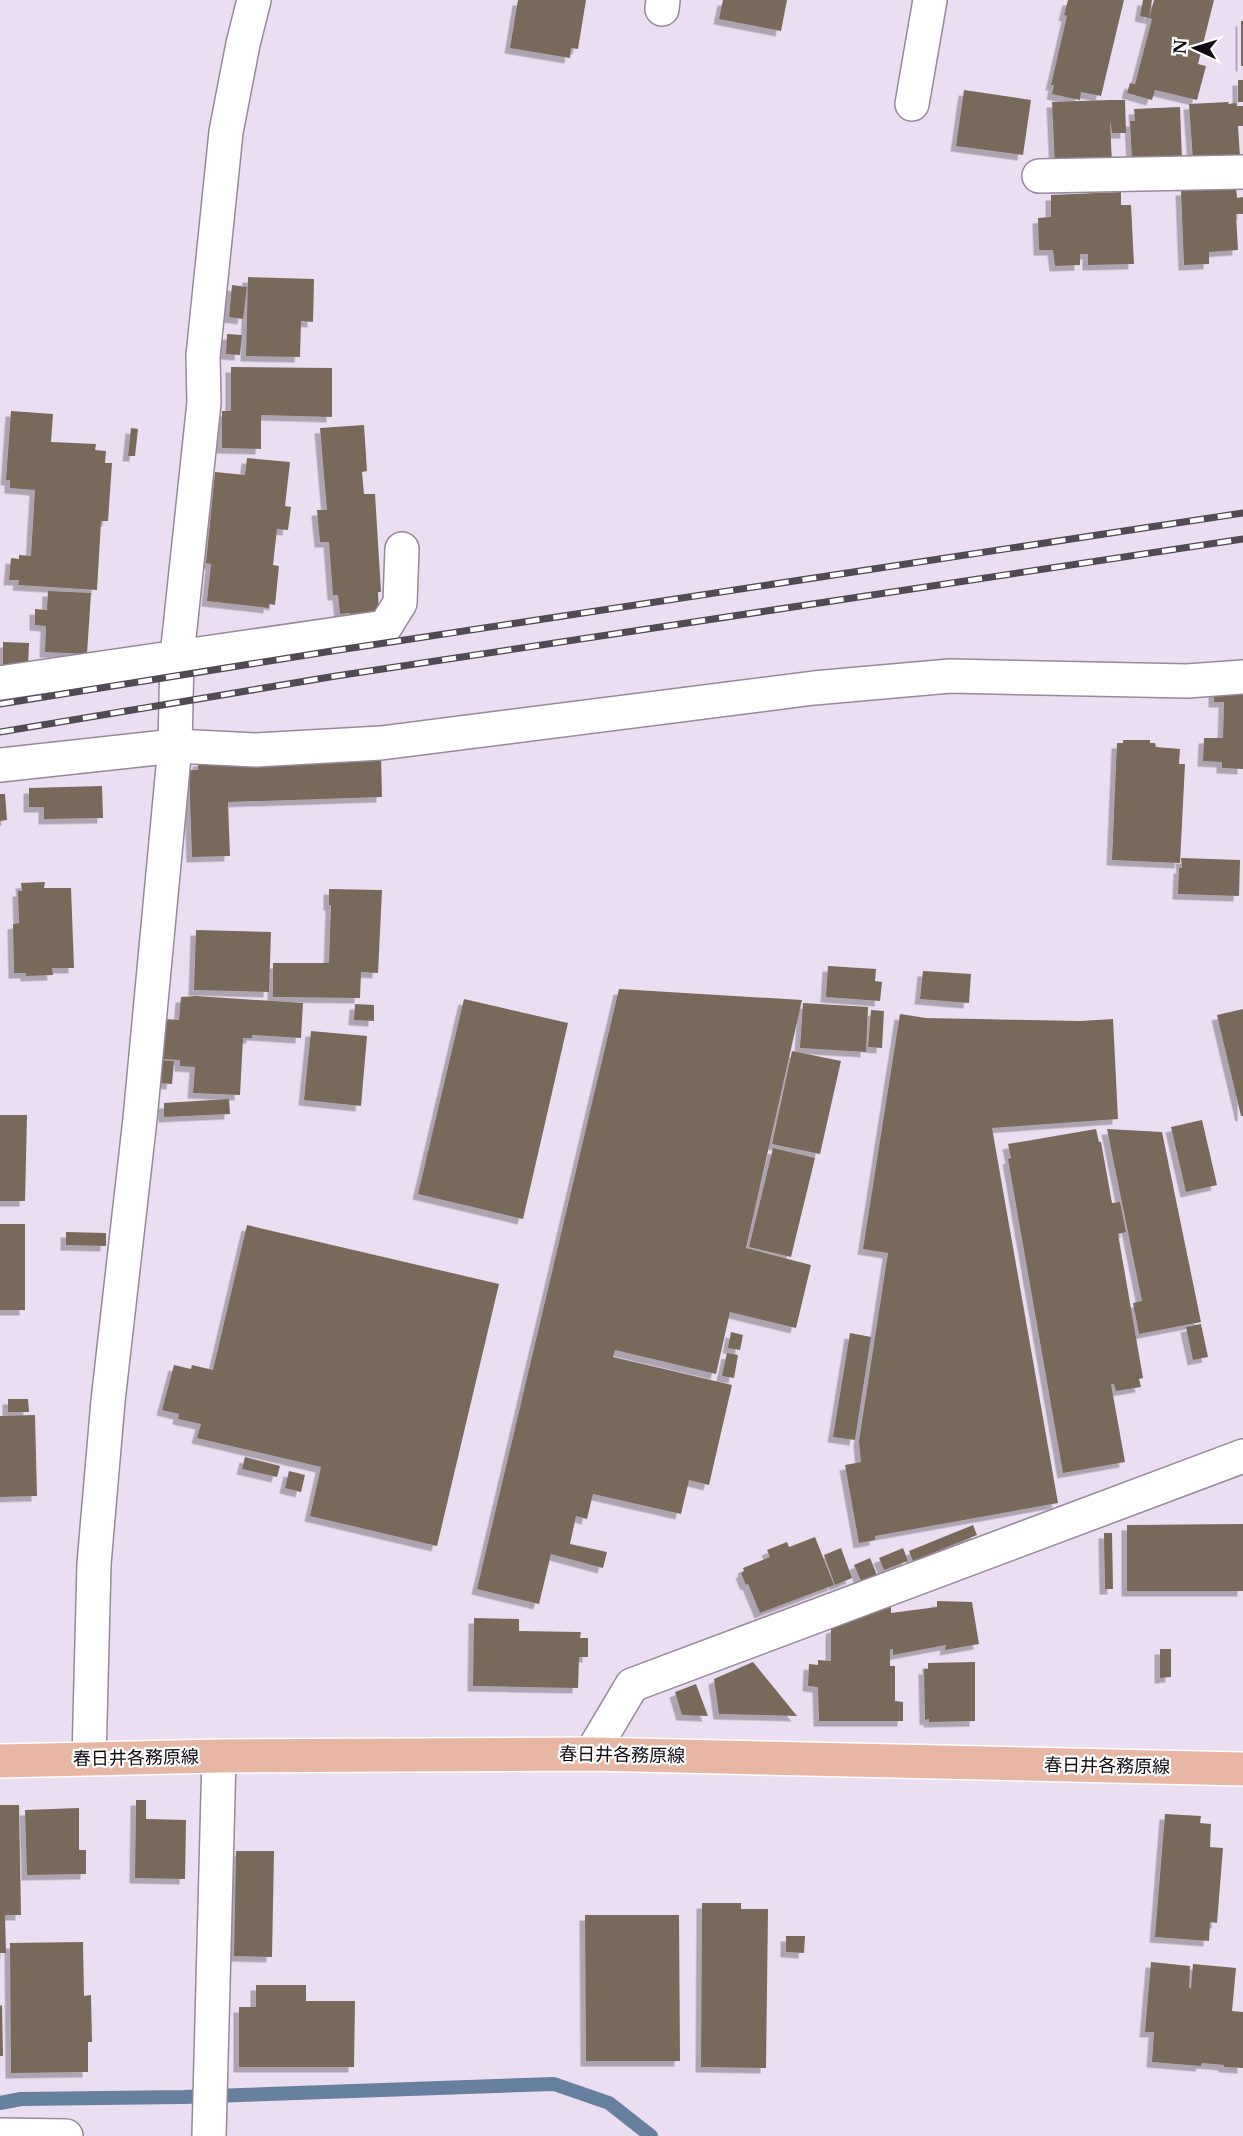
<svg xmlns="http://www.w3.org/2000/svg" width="1243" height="2136" font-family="'Libre Baskerville','Noto Sans JP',serif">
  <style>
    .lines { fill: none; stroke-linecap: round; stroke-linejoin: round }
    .stream { stroke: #6880a0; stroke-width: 14 }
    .building { fill: #79695a; filter: url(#shadow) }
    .minor-casing { stroke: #96899b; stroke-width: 36 }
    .major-casing { stroke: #fff; stroke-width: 36 }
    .minor { stroke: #fff; stroke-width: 33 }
    .major { stroke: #e8b7a3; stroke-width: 33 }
    .rail-casing { stroke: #514a55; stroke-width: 7 }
    .rail { stroke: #fff; stroke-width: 4.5; stroke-dasharray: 14; stroke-linecap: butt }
    .labels { text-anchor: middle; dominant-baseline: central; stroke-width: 4.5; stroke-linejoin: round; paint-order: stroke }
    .street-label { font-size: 18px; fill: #0e0910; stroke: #fff }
  </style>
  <defs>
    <filter id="shadow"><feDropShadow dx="-5.5" dy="5.5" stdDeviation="0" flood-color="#0004"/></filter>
  </defs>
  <rect width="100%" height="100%" fill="#ecdef2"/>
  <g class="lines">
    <polyline class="stream" points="0,2103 21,2099 183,2097 554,2084 609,2103 651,2136"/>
  </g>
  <g class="building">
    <polygon points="518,0 586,0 578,49 571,48 570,58 510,48"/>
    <polygon points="723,0 787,0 781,31 719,19"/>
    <polygon points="1068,0 1124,0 1101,96 1081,92 1080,100 1052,94 1054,85 1051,85 1067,16 1064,15"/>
    <polygon points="1143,0 1152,0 1149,18 1140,16"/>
    <polygon points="1154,0 1214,0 1198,64 1206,66 1197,100 1155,90 1152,100 1127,93 1130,83 1135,84 1152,19 1149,18"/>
    <rect x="1241" y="21" width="2" height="45"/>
    <rect x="1238" y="80" width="5" height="22"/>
    <polygon points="964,90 1031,100 1023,155 956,146"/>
    <polygon points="1110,100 1125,100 1126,133 1112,133 1110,120 1112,165 1055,167 1052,102"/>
    <polygon points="1229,102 1228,104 1236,103 1237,106 1243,106 1243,126 1238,126 1240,157 1193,160 1189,104"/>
    <polygon points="1180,107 1182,160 1132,160 1130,121 1135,121 1134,109"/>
    <polygon points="1236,188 1237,198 1243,197 1243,214 1236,214 1238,250 1209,252 1209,264 1184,265 1181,190"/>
    <polygon points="1121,192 1121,205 1131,205 1134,264 1088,265 1088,254 1080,254 1080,265 1055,266 1053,250 1039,250 1038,218 1051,217 1051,195"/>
    <polygon points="248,277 314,279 313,322 301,321 300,357 246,356"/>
    <polygon points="232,285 247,287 243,319 229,317"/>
    <polygon points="227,334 242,335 240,355 226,354"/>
    <polygon points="231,367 332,368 332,417 261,415 261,449 222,448 222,411 231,411"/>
    <polygon points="11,411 53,414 51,442 96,444 95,450 106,451 105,463 112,463 108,521 101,521 97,590 18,585 19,580 9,580 11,558 19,559 19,555 31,556 35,490 10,488 10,480 6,480"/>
    <polygon points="364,425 367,471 362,472 364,494 375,494 381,592 378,592 379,615 351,616 350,613 340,614 338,595 333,595 329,542 320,542 317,510 327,510 320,428"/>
    <polygon points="131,428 138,429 135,456 128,456"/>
    <polygon points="247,458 290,462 285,506 291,507 288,530 277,529 273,565 279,566 275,605 269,604 269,608 207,601 211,564 206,563 215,472 245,475"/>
    <polygon points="48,591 91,593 87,654 45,652 46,626 35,625 35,609 47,610"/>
    <polygon points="3,642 29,643 28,666 3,665"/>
    <polygon points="1243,685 1243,769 1222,768 1222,762 1203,761 1204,738 1223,738 1224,702 1214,702 1214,687"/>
    <polygon points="1123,740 1150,740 1150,743 1155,743 1156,747 1180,749 1179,764 1185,764 1180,863 1112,860 1117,743 1123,743"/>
    <polygon points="381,755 382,797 228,802 230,856 192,857 189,770 198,770 198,761"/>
    <polygon points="102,786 103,818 44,819 44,807 29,807 29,788"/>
    <polygon points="0,794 5,794 7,820 0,821"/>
    <polygon points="1181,858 1240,860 1239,896 1178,894 1179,868 1182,868"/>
    <polygon points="45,882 44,888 71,888 74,968 52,968 53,975 26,976 26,973 14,973 13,924 19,923 18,891 22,891 21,883"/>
    <polygon points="329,889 382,890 378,973 361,972 360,998 273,997 273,963 329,963 331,905 329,905"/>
    <polygon points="196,930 271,932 269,992 194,990"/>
    <polygon points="828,966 876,969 875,981 882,982 880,1001 826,997"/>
    <polygon points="923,971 971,974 969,1003 920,999"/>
    <polygon points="619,989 802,1000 746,1248 811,1265 796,1328 730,1312 716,1374 615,1350 613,1357 732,1385 709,1485 689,1480 681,1514 593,1494 587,1519 576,1516 570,1544 607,1552 603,1568 551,1554 539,1604 477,1589"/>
    <polygon points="196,996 303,1003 301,1038 252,1035 252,1038 243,1038 240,1095 193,1093 195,1067 180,1066 180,1060 161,1059 164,1019 179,1020 181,997"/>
    <polygon points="464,999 568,1023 523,1219 418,1194"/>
    <polygon points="803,1003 868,1007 866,1052 800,1048"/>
    <polygon points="355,1004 374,1005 374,1021 354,1020"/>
    <polygon points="1243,1009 1243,1116 1241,1116 1217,1015"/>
    <polygon points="871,1010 884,1011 882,1048 868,1047"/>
    <polygon points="900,1014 926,1018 1080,1021 1113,1019 1118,1119 992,1128 1058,1503 875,1536 875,1540 859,1543 845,1465 861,1462 859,1441 888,1253 863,1249"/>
    <polygon points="311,1031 367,1036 361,1106 304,1100"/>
    <polygon points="792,1051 841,1061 820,1154 772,1144"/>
    <polygon points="159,1060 174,1061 172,1084 158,1083"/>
    <polygon points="229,1099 230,1114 164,1117 164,1103"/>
    <polygon points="0,1115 27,1115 25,1201 0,1201"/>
    <polygon points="1202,1120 1217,1185 1186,1192 1171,1127"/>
    <polygon points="1096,1129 1099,1142 1101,1142 1112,1203 1120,1202 1126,1232 1118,1234 1143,1378 1139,1379 1141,1387 1116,1391 1114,1384 1111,1384 1125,1462 1063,1473 1008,1159 1011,1158 1008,1144"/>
    <polygon points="1107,1129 1162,1132 1201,1322 1139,1334 1133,1303 1142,1301"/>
    <polygon points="773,1148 815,1158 791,1257 749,1247"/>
    <rect x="0" y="1224" width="25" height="86"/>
    <polygon points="247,1225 499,1284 437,1546 310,1516 321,1467 197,1438 201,1424 178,1419 179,1414 162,1410 174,1365 191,1369 192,1365 213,1370"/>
    <polygon points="66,1232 106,1233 106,1246 66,1245"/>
    <polygon points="1201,1324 1208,1357 1193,1360 1186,1327"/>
    <polygon points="731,1332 743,1335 740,1350 728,1348"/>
    <polygon points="850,1333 871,1337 855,1440 833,1437"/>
    <polygon points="727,1353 738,1355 734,1378 722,1376"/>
    <polygon points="8,1399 28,1399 29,1412 8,1412"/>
    <polygon points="35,1415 37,1496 0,1497 0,1416"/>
    <polygon points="245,1457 280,1466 277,1477 242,1469"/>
    <polygon points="289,1471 305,1475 301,1492 285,1488"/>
    <polygon points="1243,1524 1243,1591 1127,1591 1127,1525"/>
    <polygon points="973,1525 977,1535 913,1561 909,1551"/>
    <polygon points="1104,1533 1112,1533 1113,1589 1105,1589"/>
    <polygon points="815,1537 834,1585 760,1613 748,1584 746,1585 741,1573 744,1571 743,1568 770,1557 767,1550 787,1542 789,1547"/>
    <polygon points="841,1548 852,1578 835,1585 824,1555"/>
    <polygon points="903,1548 908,1561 884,1570 879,1558"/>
    <polygon points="870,1558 877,1575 861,1581 854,1565"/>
    <polygon points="937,1601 972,1602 979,1644 945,1650 946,1645 893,1655 893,1649 890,1649 890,1666 895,1666 895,1701 903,1702 903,1721 819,1721 818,1687 808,1686 809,1664 818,1665 818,1660 831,1661 831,1629 876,1609 891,1607 891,1613 937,1607"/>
    <polygon points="474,1618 519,1619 519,1631 581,1632 580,1638 588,1638 588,1657 579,1657 578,1688 473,1686"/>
    <polygon points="1160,1649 1171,1649 1171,1677 1160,1678"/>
    <polygon points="753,1662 797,1716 719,1714 714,1679"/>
    <polygon points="975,1662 975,1721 929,1722 929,1719 925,1720 924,1669 928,1669 928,1663"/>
    <polygon points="696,1684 708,1716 682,1715 675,1692"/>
    <polygon points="136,1800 146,1800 146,1819 186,1820 185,1879 135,1878"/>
    <polygon points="0,1805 19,1805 21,1915 5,1915 6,1953 0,1953"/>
    <polygon points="79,1808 79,1850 86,1850 86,1874 27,1875 25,1810"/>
    <polygon points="1165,1814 1201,1816 1200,1823 1211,1824 1210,1847 1223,1848 1217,1923 1210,1922 1209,1941 1155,1937"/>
    <polygon points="236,1851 274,1851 272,1957 234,1956"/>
    <polygon points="702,1903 741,1903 741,1909 768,1909 766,2068 701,2067"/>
    <polygon points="585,1915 679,1915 680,2061 586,2061"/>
    <polygon points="786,1936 805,1936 804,1953 786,1952"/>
    <polygon points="83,1942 84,1996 91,1995 92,2042 88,2042 88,2072 11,2073 10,1943"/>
    <polygon points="1151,1962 1190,1966 1189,1988 1191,1988 1193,1964 1236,1968 1232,2011 1243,2012 1243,2068 1224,2067 1224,2065 1202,2063 1201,2066 1152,2062 1154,2032 1145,2032"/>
    <polygon points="256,1985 306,1985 306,2001 355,2001 354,2067 239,2067 239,2007 256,2007"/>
    <polygon points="2,2005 3,2056 0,2056 0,2006"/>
  </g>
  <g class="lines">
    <g class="minor-casing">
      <g id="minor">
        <polyline points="662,9 663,0"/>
        <polyline points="912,104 930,0"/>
        <polyline points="1039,176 1243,172"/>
        <polyline points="0,683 385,627 400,603 402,549"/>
        <polyline points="0,765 175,746 256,750 381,743 814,688 950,676 1187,681 1243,677"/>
        <polyline points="591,1754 632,1685 1243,1456"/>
        <polyline points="89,1759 94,1564 108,1401 140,1119 175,746 177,656 204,403 203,356 226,132 243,44 254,0"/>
        <polyline points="0,2135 66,2136"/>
        <polyline points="209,2136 219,1756"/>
      </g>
    </g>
    <g class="major-casing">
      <polyline id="major" points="0,1761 219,1756 591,1754 1243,1769"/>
    </g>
    <use href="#minor" class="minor"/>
    <use href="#major" class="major"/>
    <g class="rail-casing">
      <g id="rail">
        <polyline points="0,704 332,651 1243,513"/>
        <polyline points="0,732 336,676 1243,539"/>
      </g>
    </g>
    <use href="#rail" class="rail"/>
  </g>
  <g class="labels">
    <g class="street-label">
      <text transform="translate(622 1755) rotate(1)">春日井各務原線</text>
      <text transform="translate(136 1758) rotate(-1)">春日井各務原線</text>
      <text transform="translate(1107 1766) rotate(1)">春日井各務原線</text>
    </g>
  </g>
  <g transform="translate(1195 48) rotate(274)" stroke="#ffffff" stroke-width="4.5" paint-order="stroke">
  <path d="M0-4.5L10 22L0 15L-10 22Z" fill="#0e0910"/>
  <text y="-9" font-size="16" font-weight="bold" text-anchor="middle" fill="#0e0910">N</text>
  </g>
</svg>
